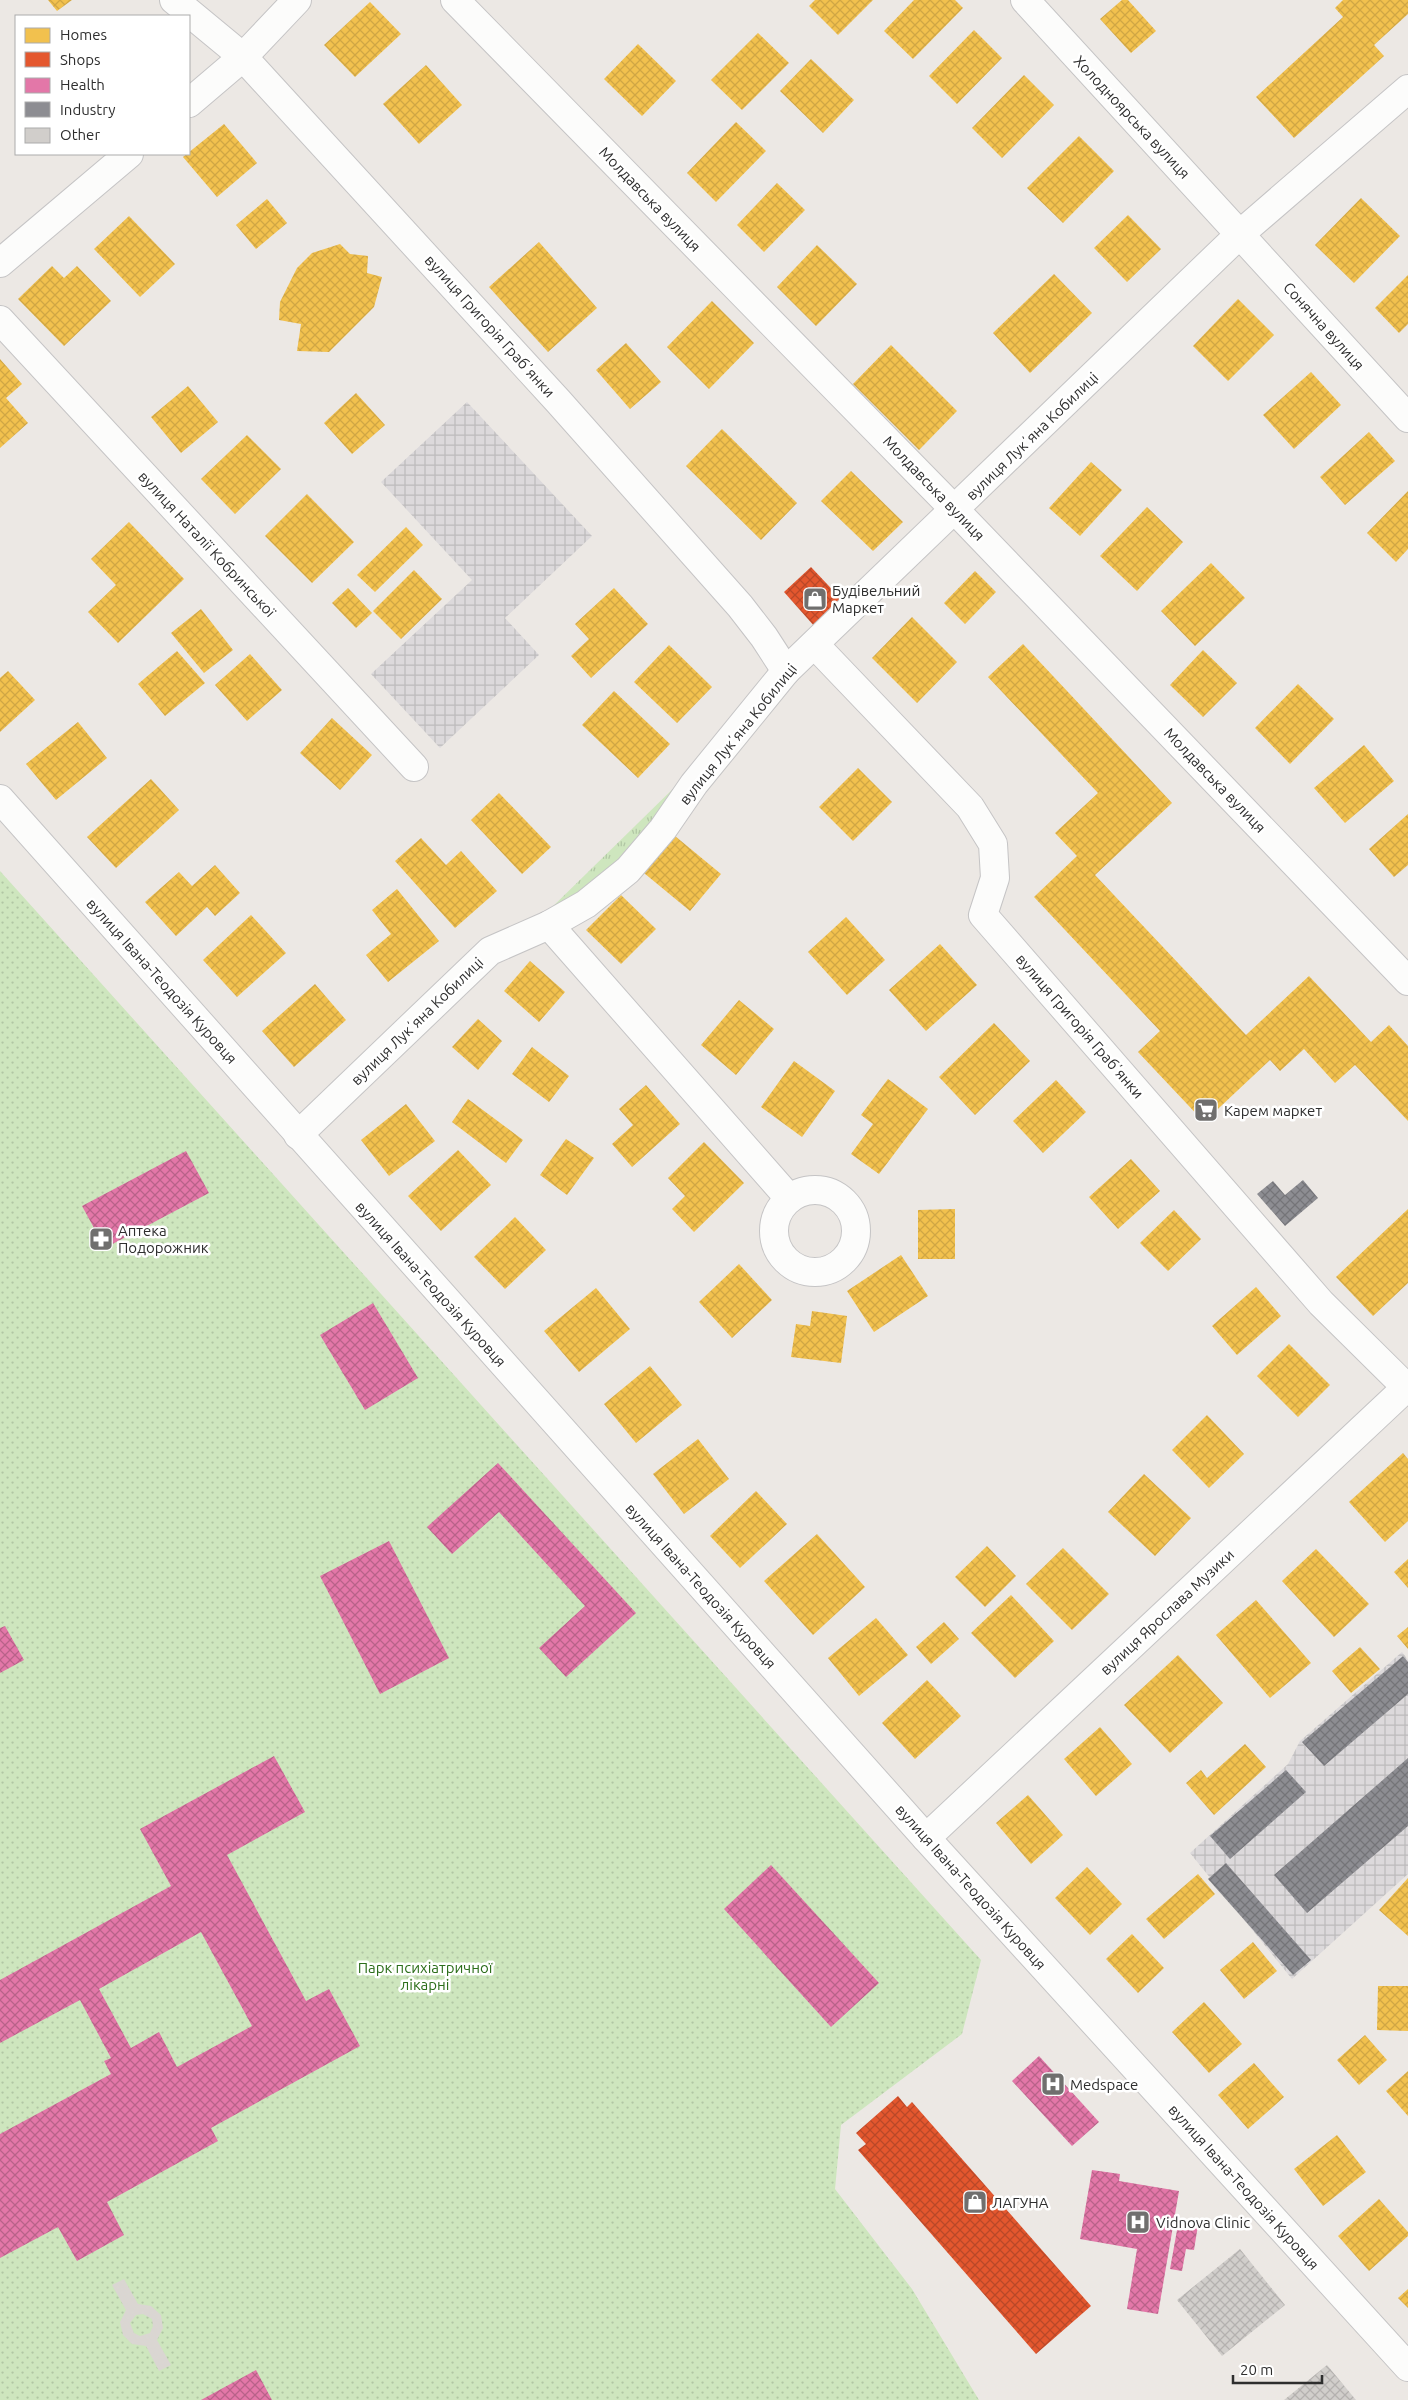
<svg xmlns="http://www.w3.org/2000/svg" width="1408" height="2400" font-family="Ubuntu,sans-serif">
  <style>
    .industrial { fill: url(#industrial-grid) }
    .grass { fill: url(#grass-tufts) }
    .park { fill: url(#park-dots) }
    .plaza { fill: #dad6d2; fill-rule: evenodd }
    .homes { fill: url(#homes-cross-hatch) }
    .shops { fill: url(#shops-cross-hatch) }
    .health { fill: url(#health-cross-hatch); fill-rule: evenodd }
    .industry { fill: url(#industry-cross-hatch) }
    .building { fill: url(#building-cross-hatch) }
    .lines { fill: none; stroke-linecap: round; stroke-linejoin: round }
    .minor-casing { stroke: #c5c4c5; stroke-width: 30 }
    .minor { stroke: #fcfcfb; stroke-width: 28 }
    .labels { text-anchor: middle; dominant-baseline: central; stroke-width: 5; stroke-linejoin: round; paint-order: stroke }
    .street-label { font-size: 15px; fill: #2e2e2e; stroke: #fff }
    .poi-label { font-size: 15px; fill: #2e2e2e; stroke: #fff; text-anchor: start }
    .park-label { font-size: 15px; fill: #2c6e1b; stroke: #fff }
  </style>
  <defs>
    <pattern id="industrial-grid" width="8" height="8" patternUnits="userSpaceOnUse" patternTransform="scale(1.25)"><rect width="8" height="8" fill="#dcd9db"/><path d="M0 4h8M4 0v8" fill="none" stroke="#bdbbbc"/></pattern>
    <pattern id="grass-tufts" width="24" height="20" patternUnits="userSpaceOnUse" patternTransform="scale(1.25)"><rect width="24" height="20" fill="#cee6be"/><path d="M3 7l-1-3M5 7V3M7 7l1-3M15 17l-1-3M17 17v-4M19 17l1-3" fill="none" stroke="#b1c6a4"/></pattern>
    <pattern id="park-dots" width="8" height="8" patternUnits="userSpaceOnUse" patternTransform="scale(1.25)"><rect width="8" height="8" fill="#cee6be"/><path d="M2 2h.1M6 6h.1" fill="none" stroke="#b1c6a4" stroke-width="1.8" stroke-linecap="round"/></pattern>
    <pattern id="homes-cross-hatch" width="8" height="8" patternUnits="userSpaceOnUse" patternTransform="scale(1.25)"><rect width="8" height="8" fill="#f2c14e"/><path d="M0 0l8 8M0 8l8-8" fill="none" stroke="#d0a644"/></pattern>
    <pattern id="shops-cross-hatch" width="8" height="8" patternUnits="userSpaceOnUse" patternTransform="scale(1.25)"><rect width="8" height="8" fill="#e4572e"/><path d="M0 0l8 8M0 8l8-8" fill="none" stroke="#b94828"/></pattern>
    <pattern id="health-cross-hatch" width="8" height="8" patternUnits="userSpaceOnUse" patternTransform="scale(1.25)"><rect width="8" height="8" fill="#e377a8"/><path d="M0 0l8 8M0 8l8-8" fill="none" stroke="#b86289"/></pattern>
    <pattern id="industry-cross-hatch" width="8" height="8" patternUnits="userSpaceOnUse" patternTransform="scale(1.25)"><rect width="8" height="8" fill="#8d8d92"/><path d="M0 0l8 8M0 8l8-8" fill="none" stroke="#747478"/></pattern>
    <pattern id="building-cross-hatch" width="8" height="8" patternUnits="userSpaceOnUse" patternTransform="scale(1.25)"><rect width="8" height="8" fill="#d1cecb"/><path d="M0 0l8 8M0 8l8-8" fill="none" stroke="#b4b1af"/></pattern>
  </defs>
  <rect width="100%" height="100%" fill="#ece8e4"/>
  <g class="industrial">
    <polygon points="467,402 592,536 505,618 539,655 440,748 371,674 472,580 381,482"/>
    <polygon points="1402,1652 1408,1660 1408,1874 1292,1979 1190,1853 1288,1764 1300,1741"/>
  </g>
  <polygon class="grass" points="683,779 647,834 580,895 541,918"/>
  <polygon class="park" points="0,871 981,1960 962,2034 841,2125 835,2189 912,2289 979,2400 0,2400"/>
  <path class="plaza" d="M124,2279L138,2304L151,2306L161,2315L163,2328L157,2340L171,2365L159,2371L146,2346L132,2344L123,2335L120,2322L126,2310L112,2285ZM143,2314L152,2319L153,2326L150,2333L140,2336L134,2333L130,2323L136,2315Z"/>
  <g class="homes">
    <polygon points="48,0 72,0 57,11"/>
    <polygon points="815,0 873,0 838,35 809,6"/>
    <polygon points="914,0 955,0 963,8 913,59 884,31"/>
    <polygon points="1122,0 1128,0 1156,31 1131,53 1100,19"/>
    <polygon points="1343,0 1408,0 1408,14 1374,45 1384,56 1294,138 1256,97 1343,17 1335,8"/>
    <polygon points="370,2 401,34 355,77 324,45"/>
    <polygon points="974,30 1002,58 957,104 929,76"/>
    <polygon points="758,33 789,63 742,110 711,80"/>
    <polygon points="638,44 676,81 642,116 604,79"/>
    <polygon points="811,59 854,100 823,133 780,91"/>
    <polygon points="426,65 462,105 419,144 383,104"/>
    <polygon points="1024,75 1054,105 1002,158 972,128"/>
    <polygon points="736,122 766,151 716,202 687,173"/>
    <polygon points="224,124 257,163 217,197 183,157"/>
    <polygon points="1079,136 1114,171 1063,223 1027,188"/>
    <polygon points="777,183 805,210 764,252 737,225"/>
    <polygon points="1361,198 1400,236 1354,283 1315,245"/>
    <polygon points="267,199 287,223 256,249 236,225"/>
    <polygon points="1128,215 1161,249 1127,282 1094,248"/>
    <polygon points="129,216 175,264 140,297 94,249"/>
    <polygon points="539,242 597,308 548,352 489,287"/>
    <polygon points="340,244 350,254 368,256 367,273 382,277 374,307 329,352 297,351 301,324 279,320 280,302 297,268 312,253"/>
    <polygon points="817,245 857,284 816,326 777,287"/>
    <polygon points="52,266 64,278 77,266 111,301 64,346 18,299"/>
    <polygon points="1054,274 1092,313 1030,373 993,333"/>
    <polygon points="1408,275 1408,324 1399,333 1375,308"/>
    <polygon points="1238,299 1274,335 1228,381 1193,346"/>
    <polygon points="712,301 754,343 709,389 667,347"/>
    <polygon points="626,343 661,382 630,409 596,370"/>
    <polygon points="891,345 957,411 919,450 853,384"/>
    <polygon points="0,359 22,384 6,398 28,423 0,448"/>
    <polygon points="1311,372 1341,405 1294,449 1263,415"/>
    <polygon points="188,386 218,422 181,453 151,417"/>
    <polygon points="356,393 385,425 352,454 324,423"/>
    <polygon points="722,429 797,503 761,540 686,466"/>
    <polygon points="1369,432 1395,461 1345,505 1320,477"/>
    <polygon points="247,435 281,469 235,514 201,479"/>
    <polygon points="1091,462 1122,490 1080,536 1049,508"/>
    <polygon points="851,471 903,522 873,551 821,501"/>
    <polygon points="1408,491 1408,549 1396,562 1367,533"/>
    <polygon points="307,494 354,542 312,583 265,536"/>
    <polygon points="1147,507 1183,542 1137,591 1100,556"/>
    <polygon points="129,522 184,579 118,643 88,612 116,585 91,559"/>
    <polygon points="406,527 423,545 375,592 357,575"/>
    <polygon points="1211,563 1245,598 1195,646 1161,611"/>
    <polygon points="414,570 442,599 401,639 373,611"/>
    <polygon points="975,571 996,592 965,624 944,603"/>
    <polygon points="348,588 372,613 356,628 332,603"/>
    <polygon points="614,588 648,624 591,678 571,656 589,639 575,624"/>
    <polygon points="201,609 233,650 204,673 171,633"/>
    <polygon points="912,617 957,662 917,703 872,658"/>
    <polygon points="1023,644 1172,803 1095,875 1246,1035 1309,976 1371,1042 1389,1025 1408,1046 1408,1121 1355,1065 1335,1083 1304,1049 1280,1071 1270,1060 1204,1122 1138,1052 1160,1031 1034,897 1077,856 1055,833 1098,793 988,677"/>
    <polygon points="669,645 712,687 677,723 634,682"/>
    <polygon points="1203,650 1237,683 1203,717 1170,685"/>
    <polygon points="177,651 205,683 165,716 138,684"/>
    <polygon points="250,654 282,690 247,721 215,685"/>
    <polygon points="8,671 35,700 0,732 0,678"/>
    <polygon points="1298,684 1334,719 1290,764 1255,728"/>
    <polygon points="614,691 670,744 638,778 582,725"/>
    <polygon points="332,718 372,755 340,790 300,753"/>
    <polygon points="78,722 107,758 56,800 26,764"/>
    <polygon points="1364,745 1394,781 1345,823 1314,788"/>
    <polygon points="858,768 892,802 853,841 819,807"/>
    <polygon points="151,779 179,810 116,868 87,837"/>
    <polygon points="499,793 551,847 522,874 471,820"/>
    <polygon points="1408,814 1408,865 1394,877 1369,849"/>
    <polygon points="675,836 721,874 690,911 644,873"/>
    <polygon points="421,838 446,865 461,851 497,891 455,928 395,861"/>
    <polygon points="215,865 240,893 215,916 207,907 176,936 145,902 179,872 192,886"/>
    <polygon points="397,889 439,941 388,982 366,955 391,934 372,910"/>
    <polygon points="621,895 656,929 621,964 586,930"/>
    <polygon points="251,915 286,953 237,997 203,960"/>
    <polygon points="846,917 885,960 847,995 808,952"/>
    <polygon points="940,944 977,985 926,1031 889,990"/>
    <polygon points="530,961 565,992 539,1022 504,991"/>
    <polygon points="315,984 346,1020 294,1067 262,1031"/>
    <polygon points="739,1000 774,1029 736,1075 701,1045"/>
    <polygon points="478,1019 502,1041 478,1070 452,1047"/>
    <polygon points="994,1023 1030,1061 975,1115 939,1077"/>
    <polygon points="532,1047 569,1076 549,1102 512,1074"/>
    <polygon points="794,1061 835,1091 802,1137 761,1107"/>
    <polygon points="888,1079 928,1109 879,1174 851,1154 873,1124 861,1115"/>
    <polygon points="1056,1080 1086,1112 1043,1153 1013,1121"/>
    <polygon points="646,1085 680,1124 632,1167 612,1144 633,1125 619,1109"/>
    <polygon points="468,1099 523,1140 506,1163 452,1122"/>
    <polygon points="406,1104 435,1141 389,1176 361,1140"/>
    <polygon points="566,1139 594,1158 567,1195 540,1175"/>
    <polygon points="704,1142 744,1183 694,1232 672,1209 685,1196 668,1178"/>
    <polygon points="458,1150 491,1185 441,1231 408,1196"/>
    <polygon points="1131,1159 1160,1191 1118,1229 1089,1197"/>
    <polygon points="955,1209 955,1259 918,1259 918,1210"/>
    <polygon points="1408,1209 1408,1283 1373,1316 1336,1277"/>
    <polygon points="1174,1210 1201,1239 1168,1271 1140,1243"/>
    <polygon points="515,1217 546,1250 505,1289 474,1257"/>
    <polygon points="901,1255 928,1296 874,1332 847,1291"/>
    <polygon points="739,1264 772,1300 732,1338 699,1302"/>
    <polygon points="1256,1287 1281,1316 1237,1355 1212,1326"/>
    <polygon points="596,1288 630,1329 579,1372 544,1331"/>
    <polygon points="812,1311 847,1316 841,1363 791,1357 796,1324 810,1326"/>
    <polygon points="1289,1344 1330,1385 1298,1417 1257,1376"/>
    <polygon points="650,1366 682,1405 636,1443 604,1404"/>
    <polygon points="1207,1415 1244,1454 1209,1488 1172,1450"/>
    <polygon points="698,1439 729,1479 684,1514 653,1474"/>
    <polygon points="1403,1453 1408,1459 1408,1521 1385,1542 1349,1502"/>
    <polygon points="1144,1474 1191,1518 1155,1556 1108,1512"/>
    <polygon points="756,1491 787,1524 740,1568 710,1536"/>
    <polygon points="817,1534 865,1587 813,1635 764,1581"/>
    <polygon points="987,1546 1016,1576 985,1607 955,1577"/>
    <polygon points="1063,1548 1109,1594 1072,1630 1026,1584"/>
    <polygon points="1316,1549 1369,1604 1334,1637 1282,1581"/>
    <polygon points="1408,1559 1408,1588 1394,1572"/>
    <polygon points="1011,1595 1054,1641 1015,1678 971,1633"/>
    <polygon points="1256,1600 1311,1663 1270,1698 1216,1635"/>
    <polygon points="876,1618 908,1655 859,1696 828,1658"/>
    <polygon points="944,1622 959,1639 931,1664 916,1647"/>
    <polygon points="1408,1627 1408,1649 1397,1636"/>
    <polygon points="1360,1647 1380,1669 1351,1693 1332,1671"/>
    <polygon points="1178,1655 1223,1703 1170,1753 1124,1705"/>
    <polygon points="927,1680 961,1716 915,1759 882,1723"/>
    <polygon points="1100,1727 1132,1764 1096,1796 1064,1759"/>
    <polygon points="1245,1744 1266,1767 1214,1815 1186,1783 1201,1770 1207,1778"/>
    <polygon points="1028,1795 1063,1835 1031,1864 996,1823"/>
    <polygon points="1087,1867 1122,1904 1090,1935 1055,1898"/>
    <polygon points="1198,1874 1215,1894 1164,1939 1146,1919"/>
    <polygon points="1408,1878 1408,1936 1379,1910"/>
    <polygon points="1132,1934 1164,1968 1138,1993 1106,1959"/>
    <polygon points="1253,1942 1277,1971 1244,1999 1220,1970"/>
    <polygon points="1378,1986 1408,1986 1408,2031 1377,2030"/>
    <polygon points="1204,2002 1242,2044 1209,2073 1172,2032"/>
    <polygon points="1365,2035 1387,2060 1359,2085 1337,2060"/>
    <polygon points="1254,2063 1284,2097 1248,2129 1218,2095"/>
    <polygon points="1408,2071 1408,2116 1386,2091"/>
    <polygon points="1337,2135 1366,2172 1323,2206 1294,2169"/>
    <polygon points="1379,2199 1408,2232 1408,2236 1369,2271 1338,2236"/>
    <polygon points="1408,2289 1408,2308 1398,2298"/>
  </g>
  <g class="shops">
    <polygon points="811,567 843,601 815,627 784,592"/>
    <polygon points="898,2096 907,2107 912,2102 1091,2306 1036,2354 858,2150 866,2144 856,2133"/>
  </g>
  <g class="health">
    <polygon points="186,1151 209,1193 105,1248 82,1206"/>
    <polygon points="373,1303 418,1378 365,1410 320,1335"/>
    <polygon points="498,1463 636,1613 566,1677 539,1648 585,1606 499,1512 452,1554 427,1527"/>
    <polygon points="389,1541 449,1658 380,1694 320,1576"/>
    <polygon points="5,1626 24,1660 0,1673 0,1628"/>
    <path d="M274,1756L305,1812L227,1855L306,2001L329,1989L360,2046L211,2128L218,2141L107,2202L124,2235L77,2261L58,2227L0,2258V2134L111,2074L104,2061L111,2058L80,2000L0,2043V1980L171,1886L140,1829ZM201,1932L252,2026L177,2067L159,2032L131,2048L99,1989Z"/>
    <polygon points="771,1865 879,1983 831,2027 724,1909"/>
    <polygon points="1039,2056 1099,2122 1072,2146 1012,2081"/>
    <polygon points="1092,2170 1120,2174 1119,2181 1179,2191 1158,2314 1127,2309 1137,2249 1080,2239"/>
    <polygon points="1179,2219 1198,2225 1194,2250 1186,2249 1182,2271 1170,2269"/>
    <polygon points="256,2370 272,2400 201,2400"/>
  </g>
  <g class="industry">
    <polygon points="1303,1180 1318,1198 1285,1226 1257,1194 1273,1181 1285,1195"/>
    <polygon points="1403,1656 1408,1662 1408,1694 1324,1766 1302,1742"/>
    <polygon points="1408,1758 1408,1826 1307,1913 1274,1875"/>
    <polygon points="1286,1770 1306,1792 1230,1859 1210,1836"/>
    <polygon points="1226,1863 1311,1960 1293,1975 1208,1879"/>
  </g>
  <g class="building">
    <polygon points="1240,2249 1285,2305 1222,2356 1177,2300"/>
    <polygon points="1327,2365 1356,2400 1284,2400"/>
  </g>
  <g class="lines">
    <g class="minor-casing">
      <g id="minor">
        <polyline points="174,0 243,57 558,401 740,606 764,637 786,671"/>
        <polyline points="455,0 955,510 1408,981"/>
        <polyline points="1025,0 1408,418"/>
        <polyline points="189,103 243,57 297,0"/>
        <polyline points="0,263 129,154"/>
        <polyline points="0,320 414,767"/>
        <polyline points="815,645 970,807 993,844 995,878 983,915 1321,1303 1408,1389"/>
        <polyline points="0,799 926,1838 1408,2367"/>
        <polyline points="549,925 789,1198"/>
        <polyline points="298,1135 490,951 549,925 586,904 628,870 663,829 694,784 786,671 1240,234 1408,89"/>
        <circle cx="815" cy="1231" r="41"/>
        <polyline points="926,1838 1408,1386"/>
      </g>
    </g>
    <use href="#minor" class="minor"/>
  </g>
  <defs>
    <g id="shop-square" transform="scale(1.25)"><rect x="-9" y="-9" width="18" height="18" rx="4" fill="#706f6e" stroke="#fff"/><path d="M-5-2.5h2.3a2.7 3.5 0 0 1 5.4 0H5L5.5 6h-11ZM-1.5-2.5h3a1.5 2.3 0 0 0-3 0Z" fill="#fff"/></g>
    <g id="supermarket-square" transform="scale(1.25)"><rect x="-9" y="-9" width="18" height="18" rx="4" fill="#706f6e" stroke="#fff"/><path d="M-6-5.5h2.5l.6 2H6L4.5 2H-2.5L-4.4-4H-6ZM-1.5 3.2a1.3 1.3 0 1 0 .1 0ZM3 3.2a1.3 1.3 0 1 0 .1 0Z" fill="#fff"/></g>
    <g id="pharmacy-square" transform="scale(1.25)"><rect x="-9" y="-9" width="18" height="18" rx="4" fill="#706f6e" stroke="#fff"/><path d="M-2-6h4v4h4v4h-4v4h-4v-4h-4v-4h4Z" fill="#fff"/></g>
    <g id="hospital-square" transform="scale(1.25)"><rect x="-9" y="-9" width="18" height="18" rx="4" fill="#706f6e" stroke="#fff"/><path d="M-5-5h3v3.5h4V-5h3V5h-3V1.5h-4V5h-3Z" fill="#fff"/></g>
  </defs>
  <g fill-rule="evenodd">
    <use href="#shop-square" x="815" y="599"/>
    <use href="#supermarket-square" x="1206" y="1110"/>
    <use href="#pharmacy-square" x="101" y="1239"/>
    <use href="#hospital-square" x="1053" y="2084"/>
    <use href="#shop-square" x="975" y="2202"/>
    <use href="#hospital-square" x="1138" y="2222"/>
  </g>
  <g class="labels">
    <g class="street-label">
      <text transform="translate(1132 117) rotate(47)">Холодноярська вулиця</text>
      <text transform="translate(650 199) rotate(46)">Молдавська вулиця</text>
      <text transform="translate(490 326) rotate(48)">вулиця Григорія Грабʼянки</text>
      <text transform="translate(1324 326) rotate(48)">Сонячна вулиця</text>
      <text transform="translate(1032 436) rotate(-44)">вулиця Лукʼяна Кобилиці</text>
      <text transform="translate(934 488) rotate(46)">Молдавська вулиця</text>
      <text transform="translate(207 544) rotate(47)">вулиця Наталії Кобринської</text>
      <text transform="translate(738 734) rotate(-51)">вулиця Лукʼяна Кобилиці</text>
      <text transform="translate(1215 780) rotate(46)">Молдавська вулиця</text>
      <text transform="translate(162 981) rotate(48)">вулиця Івана-Теодозія Куровця</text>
      <text transform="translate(417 1021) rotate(-44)">вулиця Лукʼяна Кобилиці</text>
      <text transform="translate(1080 1026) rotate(49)">вулиця Григорія Грабʼянки</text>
      <text transform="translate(431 1284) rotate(48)">вулиця Івана-Теодозія Куровця</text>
      <text transform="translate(701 1586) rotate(48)">вулиця Івана-Теодозія Куровця</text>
      <text transform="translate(1167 1612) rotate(-43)">вулиця Ярослава Музики</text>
      <text transform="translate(971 1887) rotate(48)">вулиця Івана-Теодозія Куровця</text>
      <text transform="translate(1244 2187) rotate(48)">вулиця Івана-Теодозія Куровця</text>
    </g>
    <g class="poi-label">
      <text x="832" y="590">Будівельний<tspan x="832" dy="17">Маркет</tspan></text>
      <text x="1224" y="1110">Карем маркет</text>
      <text x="118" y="1230">Аптека<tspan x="118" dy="17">Подорожник</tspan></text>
      <text x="1070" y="2084">Medspace</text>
      <text x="992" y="2202">ЛАГУНА</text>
      <text x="1156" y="2222">Vidnova Clinic</text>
    </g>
    <g class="park-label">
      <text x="425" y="1967">Парк психіатричної<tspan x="425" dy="17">лікарні</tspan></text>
    </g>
  </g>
  <rect x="15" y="15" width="175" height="140" fill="#ffffff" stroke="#ababab"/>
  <rect x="25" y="28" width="25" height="15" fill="#f2c14e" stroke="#ababab"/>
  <text x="60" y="40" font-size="15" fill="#2e2e2e">Homes</text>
  <rect x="25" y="52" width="25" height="15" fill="#e4572e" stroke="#ababab"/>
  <text x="60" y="65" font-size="15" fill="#2e2e2e">Shops</text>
  <rect x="25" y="78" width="25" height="15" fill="#e377a8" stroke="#ababab"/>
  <text x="60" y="90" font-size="15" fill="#2e2e2e">Health</text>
  <rect x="25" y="102" width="25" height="15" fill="#8d8d92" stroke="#ababab"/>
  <text x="60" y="115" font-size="15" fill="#2e2e2e">Industry</text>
  <rect x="25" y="128" width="25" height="15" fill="#d1cecb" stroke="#ababab"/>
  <text x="60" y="140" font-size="15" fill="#2e2e2e">Other</text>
  <path d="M1233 2375v8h89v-8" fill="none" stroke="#2e2e2e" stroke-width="2.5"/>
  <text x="1240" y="2375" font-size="15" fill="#2e2e2e" stroke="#ffffff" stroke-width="4" paint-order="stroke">20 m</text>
</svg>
